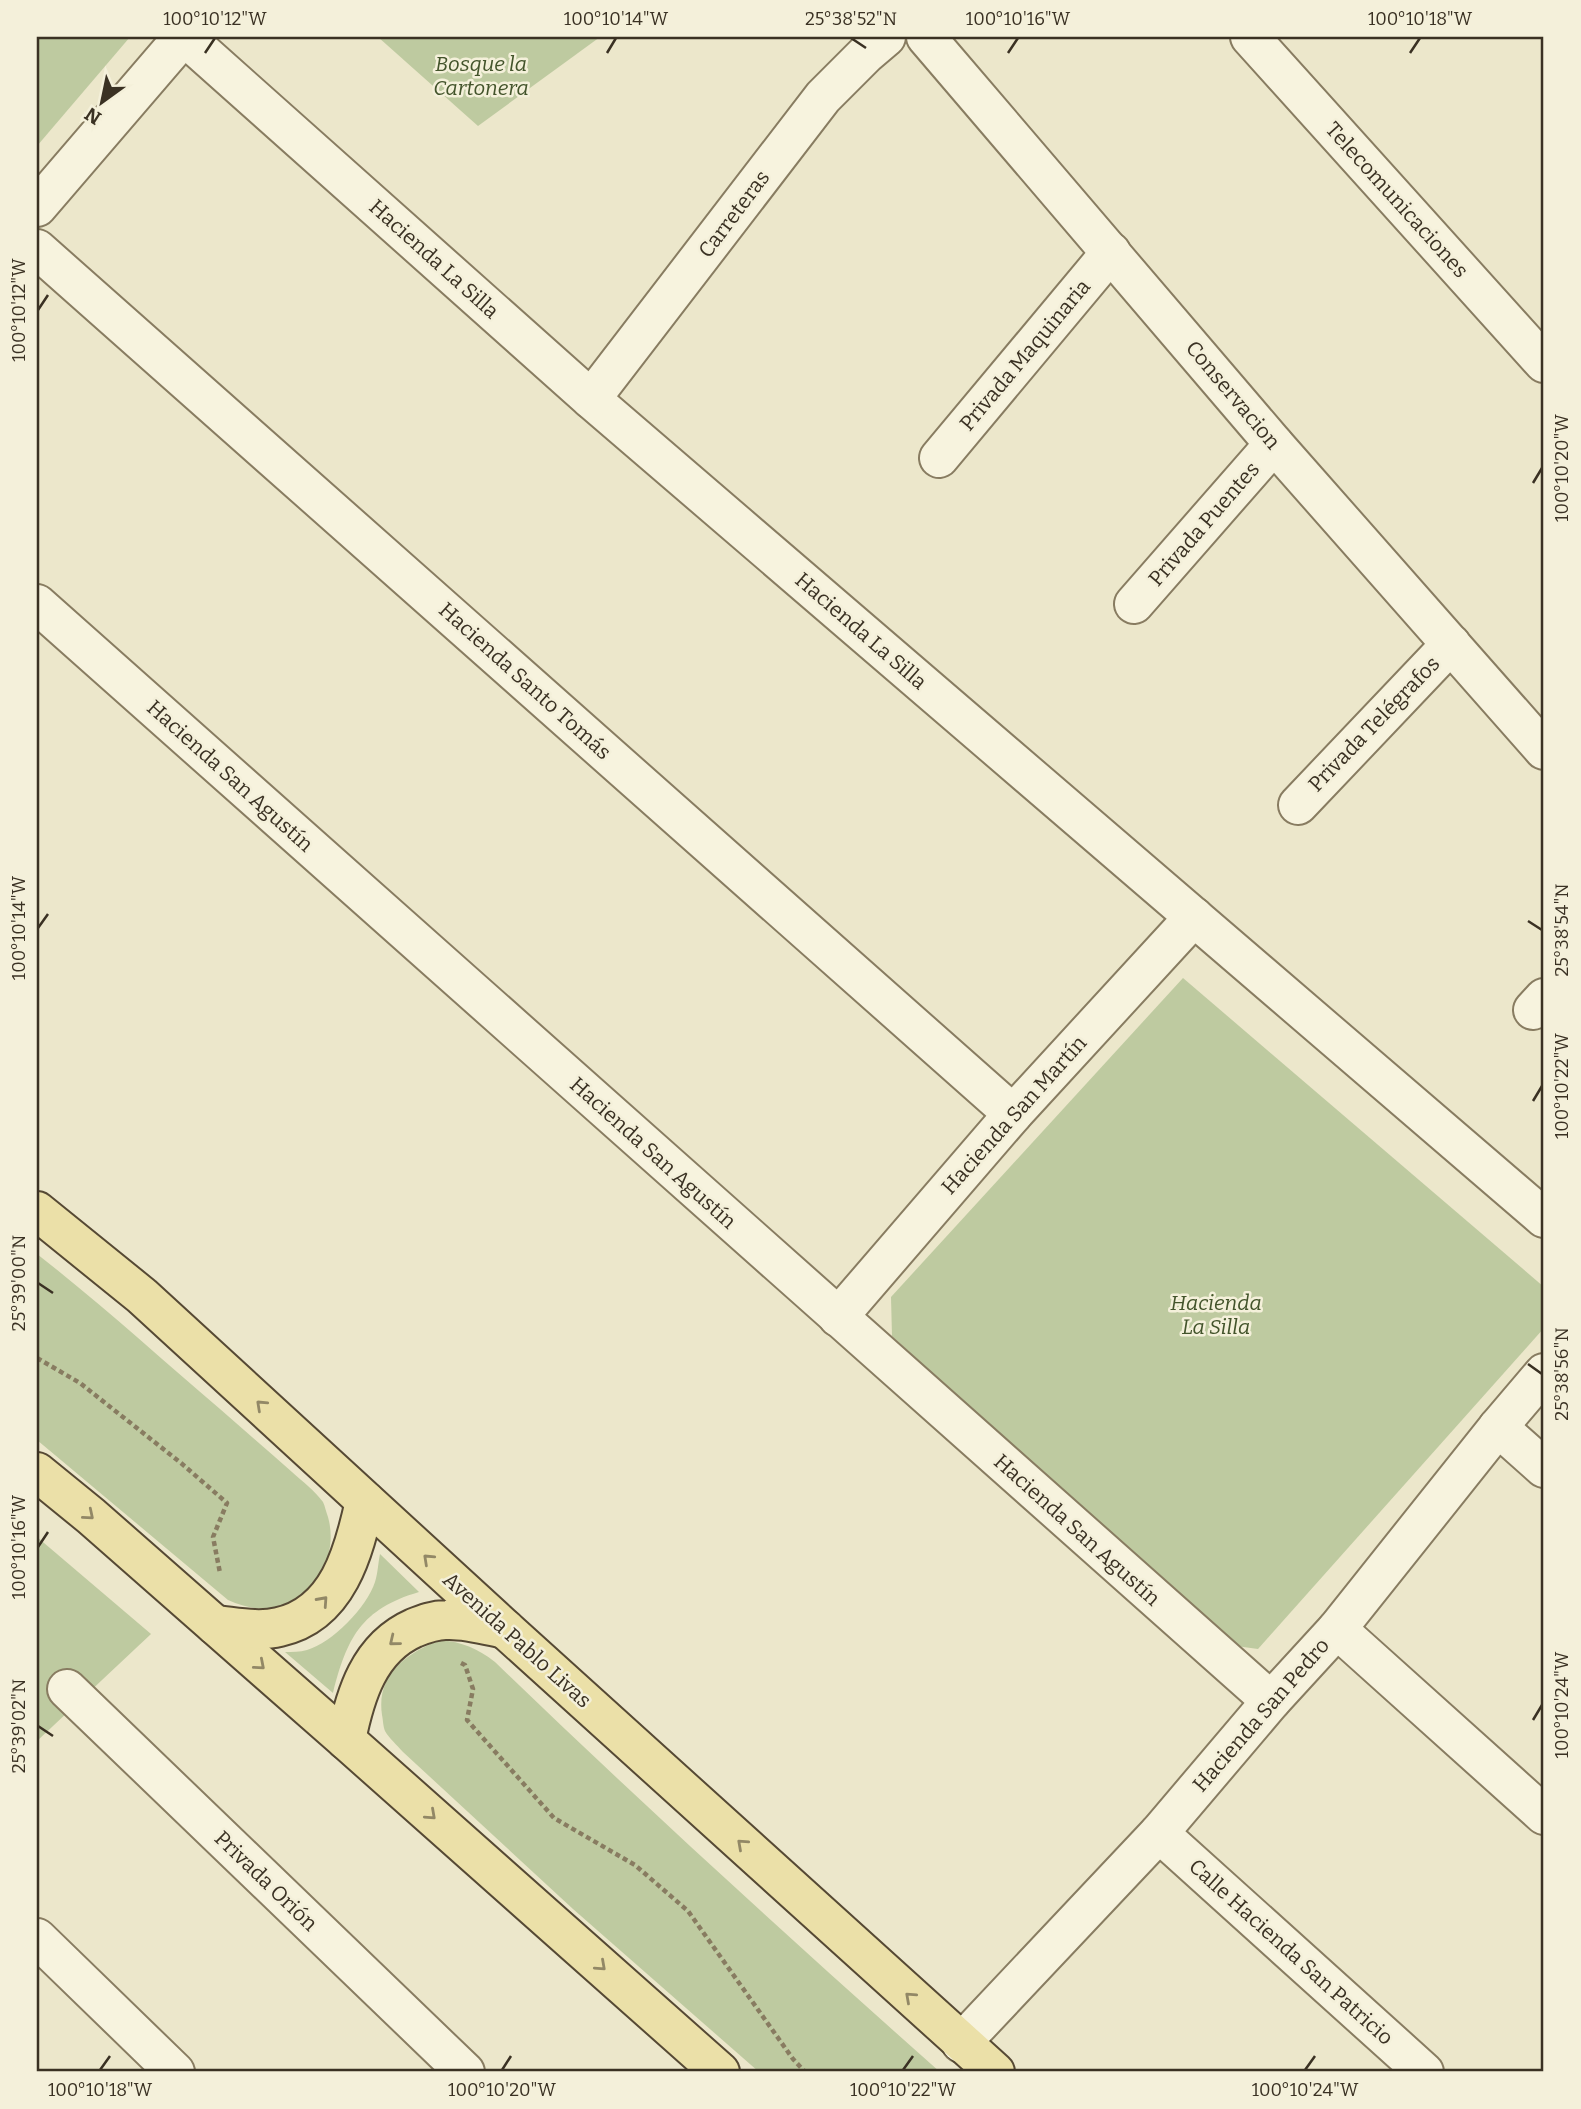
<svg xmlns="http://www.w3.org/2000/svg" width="1581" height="2109" font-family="Bitter,serif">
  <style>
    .green { fill: #becaa0 }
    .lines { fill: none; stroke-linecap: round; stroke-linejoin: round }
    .minor-casing { stroke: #887c61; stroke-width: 42 }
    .major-casing { stroke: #564934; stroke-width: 42 }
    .path { stroke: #887c61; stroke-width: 4.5; stroke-dasharray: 5 3.5; stroke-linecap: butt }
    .minor { stroke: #f7f3de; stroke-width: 38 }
    .major { stroke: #ebe0a8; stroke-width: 38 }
    .oneway { stroke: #928866 }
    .ticks { fill: none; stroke: #3a3123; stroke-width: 2.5 }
    .labels { text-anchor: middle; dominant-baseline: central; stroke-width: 5; stroke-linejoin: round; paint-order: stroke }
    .park-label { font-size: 21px; font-style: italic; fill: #43542b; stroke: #f4f0da }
    .street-label { font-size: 21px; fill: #3a3123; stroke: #f4f0da }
    .neatline { fill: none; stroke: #3a3123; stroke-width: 2.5 }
    .ticks-label { font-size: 18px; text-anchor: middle; fill: #3a3123 }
  </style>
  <rect width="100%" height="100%" fill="#ece7cb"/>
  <g class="green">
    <polygon points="37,37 130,37 37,146"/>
    <polygon points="378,37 600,37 478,126"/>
    <polygon points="1183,978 1544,1287 1544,1328 1258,1649 1229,1645 892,1336 891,1297"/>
    <path d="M37,1254C100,1303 159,1357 220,1409C244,1430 268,1451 292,1472C302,1481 315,1491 323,1502C325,1506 326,1512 328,1517C337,1549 323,1582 294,1599C272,1613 251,1610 228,1600L37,1440Z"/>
    <polygon points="37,1537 151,1634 37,1741"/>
    <path d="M380,1554L419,1592C361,1609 347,1638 333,1693L285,1652C292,1652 300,1652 307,1650C332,1643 367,1607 375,1582C378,1573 378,1563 380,1554Z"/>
    <path d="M440,1640C462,1642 477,1648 495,1662C640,1802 789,1938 940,2072H759L573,1909L403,1752C397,1745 389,1738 385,1731C383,1726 383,1719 382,1715C376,1674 407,1653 440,1640Z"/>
  </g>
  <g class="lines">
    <g class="minor-casing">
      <g id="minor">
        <polyline points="185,37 591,399 1544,1218"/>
        <polyline points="926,37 1274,444 1544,750"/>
        <polyline points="1250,37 1544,363"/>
        <polyline points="37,207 183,37"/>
        <polyline points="37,249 1013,1114"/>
        <polyline points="591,399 823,97 866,54 886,37"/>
        <polyline points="939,458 1111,252"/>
        <polyline points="37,604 1271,1701"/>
        <polyline points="1134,604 1274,444"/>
        <polyline points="1298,805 1451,644"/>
        <polyline points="1533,1010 1544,998"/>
        <polyline points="838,1317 1013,1114 1194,917"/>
        <polyline points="1498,1427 1544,1468"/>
        <polyline points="1337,1629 1544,1815"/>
        <polyline points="67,1689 465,2072"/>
        <polyline points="1159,1833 1424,2072"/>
        <polyline points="37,1938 175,2072"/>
        <polyline points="961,2043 1159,1833 1271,1701 1337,1629 1498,1427 1544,1373"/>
      </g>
    </g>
    <g class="major-casing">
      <g id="major">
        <polyline points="37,1211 142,1296 505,1629 995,2072"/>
        <polyline points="37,1472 91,1516 346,1740 720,2072"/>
        <path d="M215,1625C236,1627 258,1632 279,1627C338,1614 354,1552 365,1501"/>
        <path d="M346,1740C355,1695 369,1648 414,1628C424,1624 434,1620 446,1620C465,1619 486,1625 505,1629"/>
      </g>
    </g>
    <g class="path">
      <polyline points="37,1358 80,1383 181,1463 227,1503 213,1537 220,1573"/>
      <polyline points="461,1663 465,1665 473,1689 467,1720 554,1818 635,1865 688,1911 793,2059 805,2072"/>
    </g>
    <use href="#minor" class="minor"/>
    <use href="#major" class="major"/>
  </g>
  <defs><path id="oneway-chevron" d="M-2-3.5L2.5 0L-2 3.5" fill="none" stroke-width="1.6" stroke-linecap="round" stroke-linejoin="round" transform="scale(1.75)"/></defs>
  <g class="oneway">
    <use href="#oneway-chevron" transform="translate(261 1405) rotate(-137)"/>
    <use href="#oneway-chevron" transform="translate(89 1515) rotate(40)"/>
    <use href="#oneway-chevron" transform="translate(428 1559) rotate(-137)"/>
    <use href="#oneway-chevron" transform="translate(323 1601) rotate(-48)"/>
    <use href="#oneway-chevron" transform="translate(394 1641) rotate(141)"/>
    <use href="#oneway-chevron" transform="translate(260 1665) rotate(41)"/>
    <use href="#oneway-chevron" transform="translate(431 1815) rotate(42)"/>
    <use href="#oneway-chevron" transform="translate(742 1844) rotate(-138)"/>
    <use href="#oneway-chevron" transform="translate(601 1966) rotate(42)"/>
    <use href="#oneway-chevron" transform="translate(910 1997) rotate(-138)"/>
  </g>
  <path class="ticks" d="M851,38L866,48M205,53L215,38M607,53L616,38M1008,53L1018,38M1410,53L1420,38M38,310L48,295M1533,483L1542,468M1528,921L1542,930M38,928L48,914M1533,1101L1542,1086M38,1283L53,1293M1528,1364L1542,1374M38,1547L48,1532M1533,1720L1542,1705M38,1726L53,1736M100,2070L110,2056M502,2070L511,2056M903,2070L913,2056M1305,2070L1315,2056"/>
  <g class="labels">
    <g class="park-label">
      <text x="481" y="64">Bosque la<tspan x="481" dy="24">Cartonera</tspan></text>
      <text x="1216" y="1303">Hacienda<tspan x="1216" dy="24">La Silla</tspan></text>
    </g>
    <g class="street-label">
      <text transform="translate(1397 200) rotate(48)">Telecomunicaciones</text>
      <text transform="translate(734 214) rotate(-53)">Carreteras</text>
      <text transform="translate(434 259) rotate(42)">Hacienda La Silla</text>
      <text transform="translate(1025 355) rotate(-50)">Privada Maquinaria</text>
      <text transform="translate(1233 395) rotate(50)">Conservacion</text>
      <text transform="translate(1204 524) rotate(-49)">Privada Puentes</text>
      <text transform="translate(861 631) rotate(41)">Hacienda La Silla</text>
      <text transform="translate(525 681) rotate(42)">Hacienda Santo Tomás</text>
      <text transform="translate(1374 724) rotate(-46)">Privada Telégrafos</text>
      <text transform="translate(230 776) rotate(42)">Hacienda San Agustín</text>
      <text transform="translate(1014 1115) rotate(-48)">Hacienda San Martín</text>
      <text transform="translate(653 1153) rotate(42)">Hacienda San Agustín</text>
      <text transform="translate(1077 1530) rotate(42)">Hacienda San Agustín</text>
      <text transform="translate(517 1640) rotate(42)">Avenida Pablo Livas</text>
      <text transform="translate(1261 1715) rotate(-49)">Hacienda San Pedro</text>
      <text transform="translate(266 1881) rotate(44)">Privada Orión</text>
      <text transform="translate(1291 1952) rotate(42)">Calle Hacienda San Patricio</text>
    </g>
  </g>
  <rect width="1581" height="2109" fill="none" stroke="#f4f0da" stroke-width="77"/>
  <g transform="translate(102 102) rotate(213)" stroke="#f4f0da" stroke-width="5" paint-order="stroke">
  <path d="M0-5L12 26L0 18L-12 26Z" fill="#3a3123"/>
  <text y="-10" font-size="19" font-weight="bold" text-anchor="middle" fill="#3a3123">N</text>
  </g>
  <rect x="38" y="38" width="1504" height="2032" class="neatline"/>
  <g class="ticks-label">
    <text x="215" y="25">100°10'12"W</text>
    <text x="616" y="25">100°10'14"W</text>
    <text x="851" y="25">25°38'52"N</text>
    <text x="1018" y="25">100°10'16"W</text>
    <text x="1420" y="25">100°10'18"W</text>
    <text transform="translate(19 310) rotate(-90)" y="6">100°10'12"W</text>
    <text transform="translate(1562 468) rotate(-90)" y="6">100°10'20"W</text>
    <text transform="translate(19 928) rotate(-90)" y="6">100°10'14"W</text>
    <text transform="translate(1562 930) rotate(-90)" y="6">25°38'54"N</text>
    <text transform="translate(1562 1086) rotate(-90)" y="6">100°10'22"W</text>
    <text transform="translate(19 1283) rotate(-90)" y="6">25°39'00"N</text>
    <text transform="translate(1562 1374) rotate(-90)" y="6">25°38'56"N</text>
    <text transform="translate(19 1547) rotate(-90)" y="6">100°10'16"W</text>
    <text transform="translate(1562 1705) rotate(-90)" y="6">100°10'24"W</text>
    <text transform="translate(19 1726) rotate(-90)" y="6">25°39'02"N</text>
    <text x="100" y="2096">100°10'18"W</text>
    <text x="502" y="2096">100°10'20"W</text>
    <text x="903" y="2096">100°10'22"W</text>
    <text x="1305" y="2096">100°10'24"W</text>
  </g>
</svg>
